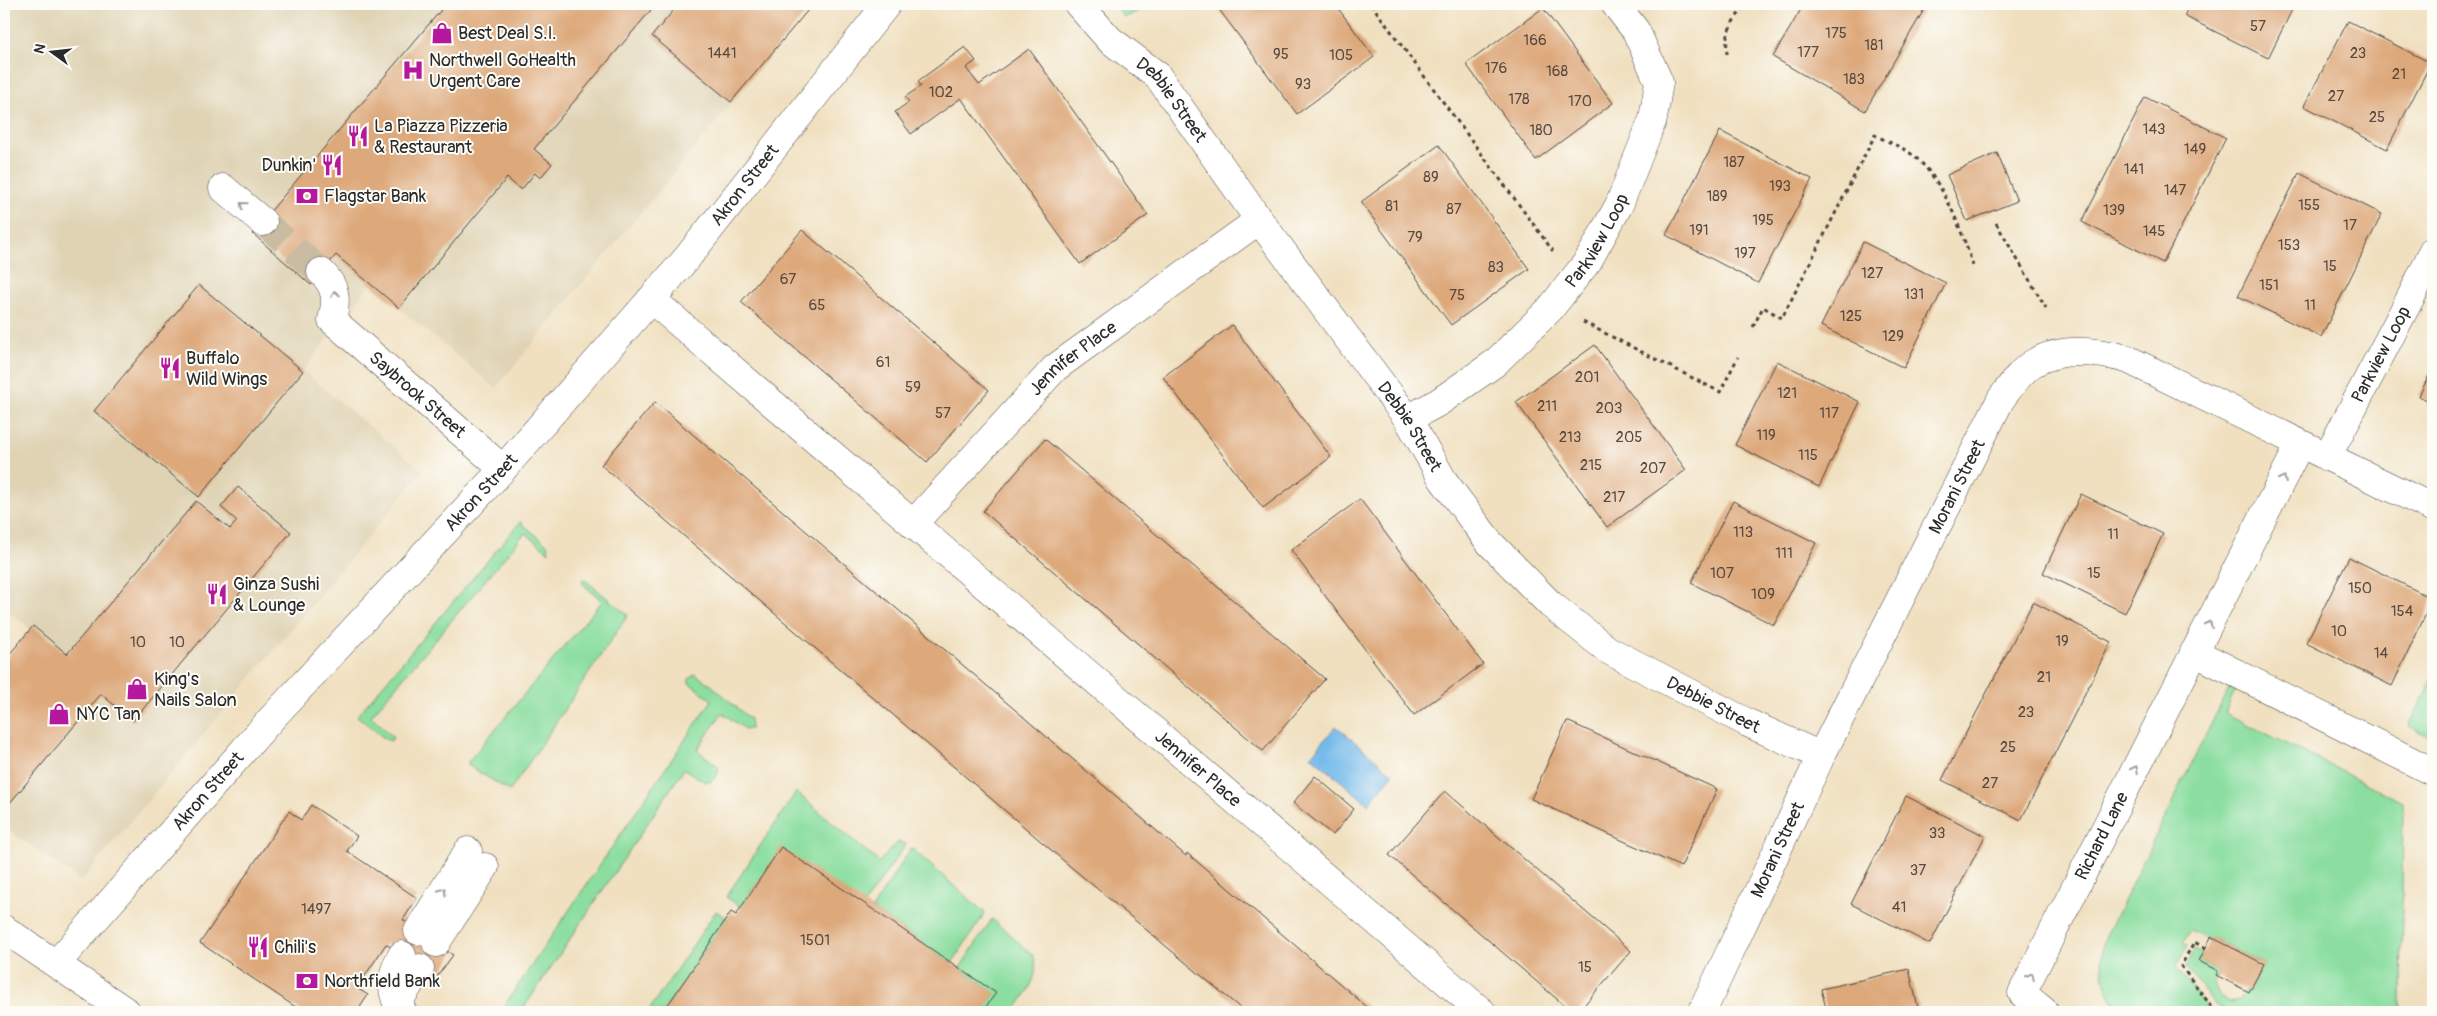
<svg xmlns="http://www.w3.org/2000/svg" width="2437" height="1016" font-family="Pangolin,sans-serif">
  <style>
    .built { fill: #dfd3b4 }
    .green { fill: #8bdea0; stroke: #5b8466 }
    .water { fill: #73b9ea; stroke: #4f728a }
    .building { fill: #dda87a }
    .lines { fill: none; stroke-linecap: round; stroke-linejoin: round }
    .minor-tunnel { stroke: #c9bca2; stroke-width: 28; stroke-dasharray: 28 14; stroke-linecap: butt }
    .minor-casing { stroke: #494641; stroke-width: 29 }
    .major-casing { stroke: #494641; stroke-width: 29 }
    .path { stroke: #494641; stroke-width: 3; stroke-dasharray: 4 4; stroke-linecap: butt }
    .minor { stroke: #fff; stroke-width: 28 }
    .major { stroke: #fff; stroke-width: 28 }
    .oneway { stroke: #a0a0a0 }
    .labels { text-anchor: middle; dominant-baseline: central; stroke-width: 4; stroke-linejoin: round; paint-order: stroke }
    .number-label { font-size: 15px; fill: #584a3f }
    .poi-label { font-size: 18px; fill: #2b2b2b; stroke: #fdfcf7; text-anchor: start }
    .street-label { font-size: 18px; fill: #2b2b2b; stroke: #fdfcf7 }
  </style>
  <rect width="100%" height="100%" fill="#fdfcf7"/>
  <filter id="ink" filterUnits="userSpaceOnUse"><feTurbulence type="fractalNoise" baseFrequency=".02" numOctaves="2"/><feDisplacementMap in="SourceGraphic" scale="10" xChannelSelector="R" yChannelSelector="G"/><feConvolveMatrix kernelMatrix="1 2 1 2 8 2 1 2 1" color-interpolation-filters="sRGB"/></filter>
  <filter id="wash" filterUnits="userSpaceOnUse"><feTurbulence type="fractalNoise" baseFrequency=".0096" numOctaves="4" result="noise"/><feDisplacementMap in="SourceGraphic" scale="20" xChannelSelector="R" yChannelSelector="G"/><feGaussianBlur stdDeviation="1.12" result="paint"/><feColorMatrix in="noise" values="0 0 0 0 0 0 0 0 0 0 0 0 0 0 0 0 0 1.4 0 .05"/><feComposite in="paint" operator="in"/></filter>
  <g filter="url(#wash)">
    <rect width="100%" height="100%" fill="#f0e0c0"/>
    <polygon class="built" points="4,4 813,4 496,388 370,284 303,371 423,471 81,881 4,827 4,661 30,629 4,607"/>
    <g class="green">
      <polygon points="1113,4 1153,4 1124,18"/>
      <polygon points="520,522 548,545 549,552 525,533 371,716 393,737 391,741 385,739 357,716"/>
      <polygon points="585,580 628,615 510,791 469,766 468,762 602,601 583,584 582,581"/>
      <path d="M695,674L711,685L750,719L751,729H745L722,713L697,750L718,766C720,773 716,777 711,782H705L684,769L521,1012H500L712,700L689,683V679Z"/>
      <polygon points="2433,678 2433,738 2409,726"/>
      <path d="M2232,682L2235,690L2225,713L2403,802L2401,1012H2222L2223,1010L2216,1007L2186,967L2194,950L2202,954L2199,961L2218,971L2214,983L2219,995L2228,1002L2239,1000L2246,990L2249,992L2264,964L2211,937L2210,940L2190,931L2183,944L2187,946L2176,967L2210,1012H2122C2102,992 2100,966 2104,940Z"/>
      <polygon points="796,792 879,862 898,842 906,844 864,904 781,848 741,907 726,897"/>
      <polygon points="911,848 985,913 952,963 872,909"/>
      <polygon points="716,911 727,918 663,1012 648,1012"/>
      <path d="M992,919L1033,955C1042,976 1025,995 1014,1012H982L995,993L960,968Z"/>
    </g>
    <polygon class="water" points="1336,726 1393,774 1368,804 1311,756"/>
    <g id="blocks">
      <g class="building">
        <polygon points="446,4 656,4 534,149 552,164 540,178 535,173 521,190 507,178 399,308 336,255 311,285 252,233"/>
        <polygon points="679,4 813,4 731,102 652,36"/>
        <polygon points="1215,4 1335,4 1374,57 1297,114"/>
        <polygon points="1804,4 1918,4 1925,8 1865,111 1773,57"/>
        <polygon points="2190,4 2295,4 2268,58 2184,16"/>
        <polygon points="1543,8 1613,103 1536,160 1466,64"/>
        <polygon points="2348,21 2431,63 2387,149 2304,106"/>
        <polygon points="965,47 976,61 966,68 979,85 1029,49 1148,215 1080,264 961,98 911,134 895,112 909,102 905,97 921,86 918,81"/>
        <polygon points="2145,97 2226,138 2163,263 2082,222"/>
        <polygon points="1720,131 1812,179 1758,283 1666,235"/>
        <polygon points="1439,145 1529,269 1451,325 1361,202"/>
        <polygon points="1997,153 2017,201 1967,221 1947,175"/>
        <polygon points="2299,173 2382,214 2321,337 2238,296"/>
        <polygon points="802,230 989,390 927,462 741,302"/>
        <polygon points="1863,242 1946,283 1904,368 1821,326"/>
        <polygon points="199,285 303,371 199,497 94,411"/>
        <polygon points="1232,325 1331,457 1263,508 1163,377"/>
        <polygon points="1595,345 1686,470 1607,527 1516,402"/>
        <polygon points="1777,361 1860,402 1819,487 1735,445"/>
        <polygon points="2433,367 2433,403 2419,396"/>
        <polygon points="655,402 1186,856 1187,853 1373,1012 1245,1012 1071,867 601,465"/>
        <polygon points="1045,439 1325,679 1263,751 983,511"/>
        <polygon points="238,487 291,532 133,721 101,694 4,810 4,661 33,626 67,654 196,501 230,529 237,521 221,507"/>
        <polygon points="2081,494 2163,534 2125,613 2043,573"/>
        <polygon points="1360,499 1483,664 1414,715 1291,550"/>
        <polygon points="1733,501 1816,543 1774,625 1691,583"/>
        <polygon points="2349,557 2433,599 2392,686 2306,643"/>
        <polygon points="2033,602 2111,642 2021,820 1942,780"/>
        <polygon points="1567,721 1717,789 1681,867 1531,799"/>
        <polygon points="1315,776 1354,809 1333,835 1293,803"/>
        <polygon points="1445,791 1631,951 1578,1012 1572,1012 1389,855"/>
        <polygon points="1906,796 1985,836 1930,944 1851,904"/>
        <polygon points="311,805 357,836 347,851 417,898 403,920 453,955 436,978 386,944 357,988 368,995 357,1012 303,1012 200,943 289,811 301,820"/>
        <polygon points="781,847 996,993 982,1012 663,1012 731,912 736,915"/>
        <polygon points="2211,937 2264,964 2249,992 2216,975 2218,971 2199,961"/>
        <polygon points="1909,969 1919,1012 1827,1012 1821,989"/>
      </g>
    </g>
  </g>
  <g filter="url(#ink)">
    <use href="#blocks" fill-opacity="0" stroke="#494641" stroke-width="1"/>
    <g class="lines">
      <polyline class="minor-tunnel" points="263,222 321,272"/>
      <g class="minor-casing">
        <g id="minor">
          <path id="s1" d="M1078,4L1110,40L1157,75L1259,220L1408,419L1443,480L1490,543L1550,604L1608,650L1748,723L1821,756"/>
          <polyline points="223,188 263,222"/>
          <path id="s2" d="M321,272C337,287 337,300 332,320L503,469"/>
          <path id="s3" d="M651,299L1482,1012"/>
          <path id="s4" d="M1408,419L1439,402L1495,363L1550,309L1588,261L1619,205L1653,119L1659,82L1636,31L1615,4"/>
          <path id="s5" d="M2327,457L2413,293L2433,251"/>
          <path id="s6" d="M913,524L1055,368L1259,220"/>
          <polyline points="2194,652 2433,772"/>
          <polyline points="418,931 468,851"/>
          <polyline points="436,943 485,867"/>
          <path d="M402,955C390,974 389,994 403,1012"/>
          <path id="s7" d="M56,964L272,718L503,469L687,258L887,4"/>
          <polyline points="397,1004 420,968"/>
          <path id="s8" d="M1702,1012L1821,756L2001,399C2010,387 2020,372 2032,364C2061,346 2097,351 2127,359L2433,508"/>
          <path id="s9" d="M2045,1012L2022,993L2300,444"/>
        </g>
      </g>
      <g class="major-casing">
        <polyline id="major" points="4,929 127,1012"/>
      </g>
      <g class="path">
        <polyline points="1371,4 1553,251"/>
        <path d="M1727,54C1725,29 1732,22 1747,4"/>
        <polyline points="1996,223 2046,308"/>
        <polyline points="1583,322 1720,392 1738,357"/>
        <path d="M1753,327L1763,307L1782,318L1875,135C1886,141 1900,146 1910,153C1943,177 1961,229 1973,266"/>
        <polyline points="2206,948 2194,942 2181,966 2214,1010 2218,1012"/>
      </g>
      <use href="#minor" class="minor"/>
      <use href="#major" class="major"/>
    </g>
    <defs><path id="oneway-chevron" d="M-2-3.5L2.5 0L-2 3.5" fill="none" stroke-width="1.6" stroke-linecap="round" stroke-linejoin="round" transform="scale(1.25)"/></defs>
    <g class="oneway">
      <use href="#oneway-chevron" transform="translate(243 205) rotate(-140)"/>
      <use href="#oneway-chevron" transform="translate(335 294) rotate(-102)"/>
      <use href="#oneway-chevron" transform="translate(2283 479) rotate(-63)"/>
      <use href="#oneway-chevron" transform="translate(2209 624) rotate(-63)"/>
      <use href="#oneway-chevron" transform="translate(2135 769) rotate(-63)"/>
      <use href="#oneway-chevron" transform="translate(443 891) rotate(-58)"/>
      <use href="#oneway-chevron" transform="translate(2031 976) rotate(-63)"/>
    </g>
  </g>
  <defs>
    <g id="shop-bare" transform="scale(1.725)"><path d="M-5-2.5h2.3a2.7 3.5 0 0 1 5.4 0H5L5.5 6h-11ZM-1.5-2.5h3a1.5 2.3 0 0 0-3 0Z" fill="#b5179e" stroke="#fdfcf7" stroke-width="2.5" paint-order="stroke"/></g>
    <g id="hospital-bare" transform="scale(1.725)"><path d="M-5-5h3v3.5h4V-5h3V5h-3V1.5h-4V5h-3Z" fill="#b5179e" stroke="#fdfcf7" stroke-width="2.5" paint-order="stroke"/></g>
    <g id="restaurant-bare" transform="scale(1.725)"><path d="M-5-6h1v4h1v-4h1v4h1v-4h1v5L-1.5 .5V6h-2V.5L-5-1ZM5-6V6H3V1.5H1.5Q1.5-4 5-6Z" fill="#b5179e" stroke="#fdfcf7" stroke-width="2.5" paint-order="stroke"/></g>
    <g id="bank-bare" transform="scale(1.725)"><path d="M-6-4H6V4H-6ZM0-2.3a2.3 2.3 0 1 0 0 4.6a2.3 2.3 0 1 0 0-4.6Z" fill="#b5179e" stroke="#fdfcf7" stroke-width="2.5" paint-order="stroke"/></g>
  </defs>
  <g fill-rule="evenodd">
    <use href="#shop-bare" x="442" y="33"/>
    <use href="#hospital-bare" x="413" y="70"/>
    <use href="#restaurant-bare" x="358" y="136"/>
    <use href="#restaurant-bare" x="332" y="165"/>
    <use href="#bank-bare" x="307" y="196"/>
    <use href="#restaurant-bare" x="170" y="368"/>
    <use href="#restaurant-bare" x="217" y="594"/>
    <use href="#shop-bare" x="137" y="689"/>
    <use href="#shop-bare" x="59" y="714"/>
    <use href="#restaurant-bare" x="258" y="947"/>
    <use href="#bank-bare" x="307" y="981"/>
  </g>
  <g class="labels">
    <g class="number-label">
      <text x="2258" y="26">57</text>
      <text x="1836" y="33">175</text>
      <text x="1535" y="40">166</text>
      <text x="1874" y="45">181</text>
      <text x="1808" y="52">177</text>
      <text x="722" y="53">1441</text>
      <text x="2358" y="53">23</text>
      <text x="1281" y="54">95</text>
      <text x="1341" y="55">105</text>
      <text x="1496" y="68">176</text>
      <text x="1557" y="71">168</text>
      <text x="2399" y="74">21</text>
      <text x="1854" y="79">183</text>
      <text x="1303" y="84">93</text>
      <text x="941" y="92">102</text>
      <text x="2336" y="96">27</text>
      <text x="1519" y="99">178</text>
      <text x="1580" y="101">170</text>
      <text x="2377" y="117">25</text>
      <text x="2154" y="129">143</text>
      <text x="1541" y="130">180</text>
      <text x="2195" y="149">149</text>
      <text x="1734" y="162">187</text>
      <text x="2134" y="169">141</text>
      <text x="1431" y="177">89</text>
      <text x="1780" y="186">193</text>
      <text x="2175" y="190">147</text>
      <text x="1717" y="196">189</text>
      <text x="2309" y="205">155</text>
      <text x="1392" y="206">81</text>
      <text x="1454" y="209">87</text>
      <text x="2114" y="210">139</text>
      <text x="1763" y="220">195</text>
      <text x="2350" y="225">17</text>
      <text x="1699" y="230">191</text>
      <text x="2154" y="231">145</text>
      <text x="1415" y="237">79</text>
      <text x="2289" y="245">153</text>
      <text x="1745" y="253">197</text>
      <text x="2330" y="266">15</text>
      <text x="1496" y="267">83</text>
      <text x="1872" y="273">127</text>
      <text x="788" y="279">67</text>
      <text x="2269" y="285">151</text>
      <text x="1914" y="294">131</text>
      <text x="1457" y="295">75</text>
      <text x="817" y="305">65</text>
      <text x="2310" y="305">11</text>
      <text x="1851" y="316">125</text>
      <text x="1893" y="336">129</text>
      <text x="883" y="362">61</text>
      <text x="1587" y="377">201</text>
      <text x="913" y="387">59</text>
      <text x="1787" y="393">121</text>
      <text x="1547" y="406">211</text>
      <text x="1609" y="408">203</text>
      <text x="943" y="413">57</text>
      <text x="1829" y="413">117</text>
      <text x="1766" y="435">119</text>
      <text x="1570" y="437">213</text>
      <text x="1629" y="437">205</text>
      <text x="1808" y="455">115</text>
      <text x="1591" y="465">215</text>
      <text x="1653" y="468">207</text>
      <text x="1614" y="497">217</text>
      <text x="1743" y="532">113</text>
      <text x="2113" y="534">11</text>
      <text x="1784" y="553">111</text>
      <text x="1722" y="573">107</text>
      <text x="2094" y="573">15</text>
      <text x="2360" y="588">150</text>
      <text x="1763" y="594">109</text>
      <text x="2402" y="611">154</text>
      <text x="2339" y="631">10</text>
      <text x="2062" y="641">19</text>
      <text x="138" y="642">10</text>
      <text x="177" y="642">10</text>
      <text x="2381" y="653">14</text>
      <text x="2044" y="677">21</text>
      <text x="2026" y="712">23</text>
      <text x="2008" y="747">25</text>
      <text x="1990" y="783">27</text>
      <text x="1937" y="833">33</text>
      <text x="1918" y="870">37</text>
      <text x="1899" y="907">41</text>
      <text x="316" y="909">1497</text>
      <text x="815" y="940">1501</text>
      <text x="1585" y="967">15</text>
    </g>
    <g class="poi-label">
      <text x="458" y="33">Best Deal S.I.</text>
      <text x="429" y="60">Northwell GoHealth<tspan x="429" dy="21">Urgent Care</tspan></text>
      <text x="374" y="126">La Piazza Pizzeria<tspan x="374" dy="21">&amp; Restaurant</tspan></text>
      <text x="316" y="165" text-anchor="end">Dunkin'</text>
      <text x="324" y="196">Flagstar Bank</text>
      <text x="186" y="358">Buffalo<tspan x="186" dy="21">Wild Wings</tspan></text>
      <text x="233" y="584">Ginza Sushi<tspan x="233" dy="21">&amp; Lounge</tspan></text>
      <text x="154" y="679">King's<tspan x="154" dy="21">Nails Salon</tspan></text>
      <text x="76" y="714">NYC Tan</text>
      <text x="274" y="947">Chili's</text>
      <text x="324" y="981">Northfield Bank</text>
    </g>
    <g class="street-label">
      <text stroke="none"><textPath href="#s1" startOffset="135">Debbie Street</textPath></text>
      <text stroke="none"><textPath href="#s7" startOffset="1040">Akron Street</textPath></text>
      <text stroke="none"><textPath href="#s4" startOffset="264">Parkview Loop</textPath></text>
      <text stroke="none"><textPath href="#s5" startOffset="116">Parkview Loop</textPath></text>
      <text stroke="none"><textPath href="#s6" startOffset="231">Jennifer Place</textPath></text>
      <text stroke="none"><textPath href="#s2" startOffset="166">Saybrook Street</textPath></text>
      <text stroke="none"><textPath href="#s1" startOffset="540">Debbie Street</textPath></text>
      <text stroke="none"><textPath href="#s8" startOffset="584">Morani Street</textPath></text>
      <text stroke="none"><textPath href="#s7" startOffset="635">Akron Street</textPath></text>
      <text stroke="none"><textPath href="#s1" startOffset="960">Debbie Street</textPath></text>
      <text stroke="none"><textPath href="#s3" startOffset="721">Jennifer Place</textPath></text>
      <text stroke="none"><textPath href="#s7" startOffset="230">Akron Street</textPath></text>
      <text stroke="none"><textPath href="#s9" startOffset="206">Richard Lane</textPath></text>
      <text stroke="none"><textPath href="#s8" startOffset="179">Morani Street</textPath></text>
    </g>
  </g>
  <rect width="2437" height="1016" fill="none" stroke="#fdfcf7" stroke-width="20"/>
  <g transform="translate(52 52) rotate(285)" stroke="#fdfcf7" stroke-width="4" paint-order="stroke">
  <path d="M0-4L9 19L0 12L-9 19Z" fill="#2b2b2b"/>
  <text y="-8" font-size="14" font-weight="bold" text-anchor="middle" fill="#2b2b2b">N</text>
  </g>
</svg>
